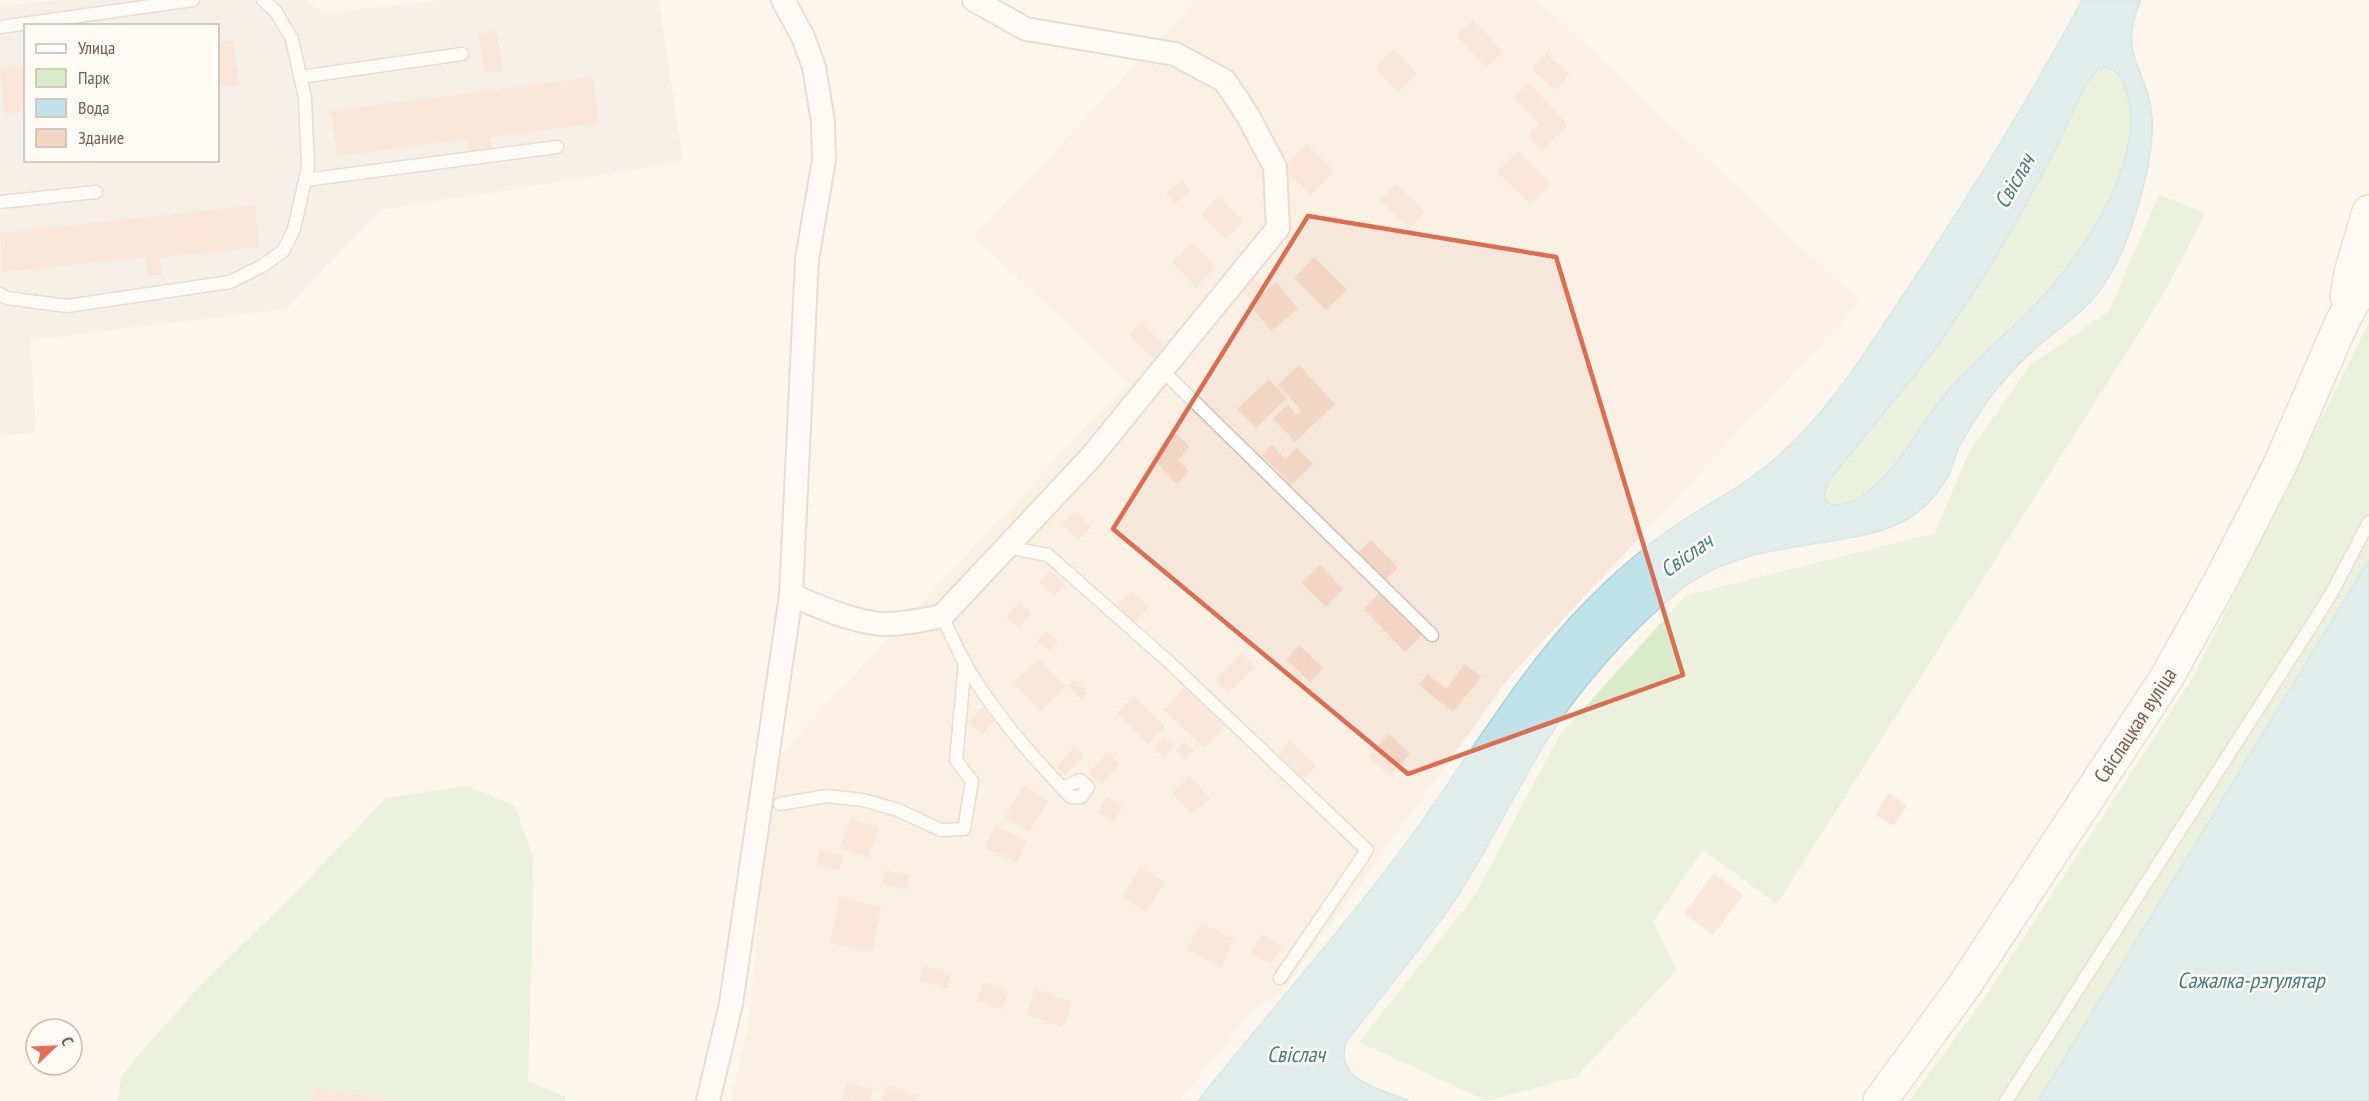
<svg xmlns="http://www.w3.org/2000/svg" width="2369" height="1101" font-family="'PT Sans Narrow',sans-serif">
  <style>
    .residential { fill: #f5e8da }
    .industrial { fill: #efe9e4; fill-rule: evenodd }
    .green { fill: #d8ecc9 }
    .water { fill: #bfe3e8; stroke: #a5d3da; stroke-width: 1.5; fill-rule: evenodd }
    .building { fill: #f3d5c3 }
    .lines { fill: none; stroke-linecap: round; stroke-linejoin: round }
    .lane-casing { stroke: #d1beb0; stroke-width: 15 }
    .street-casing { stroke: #d1beb0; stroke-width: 26 }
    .secondary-casing { stroke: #d6c0b0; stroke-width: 36 }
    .lane { stroke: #fff; stroke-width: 12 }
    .street { stroke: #fff; stroke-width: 22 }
    .secondary { stroke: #fff; stroke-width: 33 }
    .marked { fill: none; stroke: #dc6d51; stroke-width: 4.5; stroke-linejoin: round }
    .labels { text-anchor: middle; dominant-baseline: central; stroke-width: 5; stroke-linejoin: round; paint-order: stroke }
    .street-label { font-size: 21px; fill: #7a5c4d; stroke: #fffaf3 }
    .water-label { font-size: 22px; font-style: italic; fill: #437c86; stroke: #fffaf3 }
  </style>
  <rect width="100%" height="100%" fill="#fdf6ec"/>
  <polygon class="residential" points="1196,0 1538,0 1860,302 1511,675 1287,985 1250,1014 1179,1101 731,1101 749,1020 773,762 1128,382 974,237"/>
  <path class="industrial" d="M61,0H306L322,13L443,0H659L683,162L380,210L286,309L30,340L36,433L0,436V5ZM26,26H218V160H26Z"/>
  <g class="green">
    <path d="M2106,67C2122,71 2125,87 2129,102C2142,168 2078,261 2034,306C2006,335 1973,361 1947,392C1919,425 1900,468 1865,494C1847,507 1812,514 1829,481C1865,434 1905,390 1940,342C1999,260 2045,176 2086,84L2098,69Z"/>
    <polygon points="2159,195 2206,213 2160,300 1777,904 1703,850 1653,922 1677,970 1576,1077 1487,1101 1359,1042 1473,898 1559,736 1685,596 1935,533 1969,452 2030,365 2109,311"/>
    <polygon points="2369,322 2369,1101 1909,1101 1983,1000 2192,679"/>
    <polygon points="468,786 515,806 533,856 532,952 528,1081 566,1097 565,1101 118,1101 121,1078 134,1060 197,989 300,888 386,798"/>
  </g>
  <g class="water">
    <path d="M2082,0H2141C2116,57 2147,65 2152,116C2155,157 2134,229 2115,266C2093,308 2071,318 2037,347C2020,362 2003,380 1989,399C1978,414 1968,431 1959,447C1955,456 1953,465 1949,474C1937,497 1918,516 1893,526C1876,534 1857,536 1838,540C1783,549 1724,554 1679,591C1629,633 1582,686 1547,740C1516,790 1491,844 1459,894C1425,945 1384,992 1347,1041C1331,1082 1383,1088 1409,1101H1198C1266,1015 1340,933 1405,845C1460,770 1507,688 1569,619C1602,583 1636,552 1676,525C1710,502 1746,485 1777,457C1828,413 1863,355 1900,300C1965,202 2027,104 2082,0ZM2106,67C2122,71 2125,87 2129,102C2142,168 2078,261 2034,306C2006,335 1973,361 1947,392C1919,425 1900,468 1865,494C1847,507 1812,514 1829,481C1865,434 1905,390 1940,342C1999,259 2044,177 2086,84L2098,69Z"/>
    <polygon points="2369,560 2369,1101 2038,1101"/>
  </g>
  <g class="building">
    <polygon points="1473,20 1503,52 1486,67 1456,35"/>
    <polygon points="496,31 503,71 485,74 478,34"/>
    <polygon points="233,40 239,85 218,88 218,42"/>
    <polygon points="1394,49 1417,74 1398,92 1375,68"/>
    <polygon points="1547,53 1569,74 1555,90 1532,69"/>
    <polygon points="26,65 26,111 4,114 0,69"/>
    <polygon points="593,77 599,123 490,137 492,152 469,155 467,139 337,156 331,111"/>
    <polygon points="1529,83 1568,125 1542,150 1528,135 1539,124 1514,97"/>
    <polygon points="1307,144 1334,171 1311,195 1283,168"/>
    <polygon points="1518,151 1551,184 1531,204 1497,172"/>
    <polygon points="1182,180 1191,191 1175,204 1166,193"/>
    <polygon points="1396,184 1425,212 1409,229 1380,200"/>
    <polygon points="1219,197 1243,221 1226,239 1201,214"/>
    <polygon points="255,205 259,247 160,258 162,275 147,276 145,257 2,272 0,233"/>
    <polygon points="1192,243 1216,267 1196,287 1172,262"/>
    <polygon points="1314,257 1347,290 1326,310 1294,278"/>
    <polygon points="1252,277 1261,285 1250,298 1240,290"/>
    <polygon points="1276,282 1298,309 1271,331 1249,304"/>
    <polygon points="1141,322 1165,346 1153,358 1129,335"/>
    <polygon points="1299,365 1335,404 1295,442 1273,418 1288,405 1297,415 1301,410 1278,385"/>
    <polygon points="1269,379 1287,398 1256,428 1237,409"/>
    <polygon points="1176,433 1190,447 1178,460 1189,471 1177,484 1151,457"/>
    <polygon points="1272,445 1285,459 1297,448 1313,464 1291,485 1262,455"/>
    <polygon points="1075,511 1091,527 1078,540 1062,524"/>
    <polygon points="1371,540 1398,568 1385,580 1358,553"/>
    <polygon points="1320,565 1343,589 1326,607 1302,583"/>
    <polygon points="1050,570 1065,584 1054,596 1039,582"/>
    <polygon points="1131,591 1149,607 1132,625 1115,608"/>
    <polygon points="1381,592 1422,635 1405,652 1364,609"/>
    <polygon points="1019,602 1031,613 1019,628 1006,617"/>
    <polygon points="1046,631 1058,641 1050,651 1037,641"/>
    <polygon points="1299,645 1323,668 1310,682 1286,660"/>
    <polygon points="1242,653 1255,667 1228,693 1215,680"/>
    <polygon points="1039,659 1066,687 1040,711 1013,683"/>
    <polygon points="1465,664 1481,677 1453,712 1419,685 1427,674 1446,689"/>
    <polygon points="1075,680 1088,693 1081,699 1068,686"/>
    <polygon points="1184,688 1225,726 1205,748 1164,710"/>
    <polygon points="1134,696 1165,727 1148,744 1117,713"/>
    <polygon points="983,707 996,719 982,735 969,723"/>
    <polygon points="1389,734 1410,754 1389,776 1368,756"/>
    <polygon points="1164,738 1174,746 1164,757 1154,749"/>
    <polygon points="1184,741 1194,750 1185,760 1176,751"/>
    <polygon points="1290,741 1316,766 1300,783 1275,757"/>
    <polygon points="1075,746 1084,755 1065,775 1056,767"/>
    <polygon points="1107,753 1120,764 1102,784 1089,773"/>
    <polygon points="1189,776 1210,798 1192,814 1172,793"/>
    <polygon points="1024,785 1049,801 1029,832 1005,817"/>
    <polygon points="1889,793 1907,806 1893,826 1875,814"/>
    <polygon points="1107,797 1123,807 1113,822 1097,812"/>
    <polygon points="851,818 879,828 868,858 840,848"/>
    <polygon points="995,826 1027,840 1017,862 985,848"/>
    <polygon points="820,850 843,856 839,870 816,864"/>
    <polygon points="1140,867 1165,882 1146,912 1122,897"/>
    <polygon points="885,870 909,875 906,890 882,884"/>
    <polygon points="1714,873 1743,895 1713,935 1684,913"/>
    <polygon points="839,898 881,907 872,952 830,943"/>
    <polygon points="1200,923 1234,939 1221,968 1187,949"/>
    <polygon points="1263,934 1282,947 1270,964 1251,952"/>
    <polygon points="923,966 951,974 947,989 919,981"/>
    <polygon points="984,983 1008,992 1002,1010 977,1000"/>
    <polygon points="1035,989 1072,1002 1063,1027 1026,1015"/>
    <polygon points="847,1082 873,1089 870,1101 842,1100"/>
    <polygon points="887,1086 917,1096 915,1101 882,1101"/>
    <polygon points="315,1088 391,1100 391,1101 313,1101"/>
  </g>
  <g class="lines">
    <g class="lane-casing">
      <g id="lane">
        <polyline points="0,27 193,0"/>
        <polyline points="300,77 462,54"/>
        <polyline points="305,180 557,147"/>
        <polyline points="0,202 96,192"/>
        <polyline points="0,294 7,298 67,306 230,282 262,266 283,251 294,229 308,167 305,98 292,39 276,12 263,0"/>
        <polyline points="1162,370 1432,635"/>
        <polyline points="1007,547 1048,555 1169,662 1367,850 1280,978"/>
        <path d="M942,616C951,635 960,656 971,674C1000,720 1034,759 1071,797H1081L1088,787L1080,780L1062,788"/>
        <polyline points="780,804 827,796 863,800 898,810 941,830 964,829 972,781 956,760 965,662"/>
        <polyline points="2006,1101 2308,631 2331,594 2369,522"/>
      </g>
    </g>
    <g class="street-casing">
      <g id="street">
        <path d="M791,595C819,606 849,621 881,624C901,625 922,620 942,616L1091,457L1278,228L1275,167L1248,116L1225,81L1175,54L1026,29L974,0"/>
        <polyline points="708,1101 731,1004 791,595 807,259 824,160 823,122 814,67 803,37 783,0"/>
      </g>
    </g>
    <g class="secondary-casing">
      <g id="secondary">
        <polyline points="2347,296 2351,273 2369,212"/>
        <polyline points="1880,1101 1964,986 2167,677 2221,580 2280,465 2342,322 2369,273"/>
      </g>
    </g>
    <use href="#lane" class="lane"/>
    <use href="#street" class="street"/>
    <use href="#secondary" class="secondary"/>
  </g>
  <path d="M0 0H2369V1101H0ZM1308,216L1556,257L1683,675L1408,774L1113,529Z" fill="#fdf6ec" fill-opacity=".55" fill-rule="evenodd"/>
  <path class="marked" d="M1308,216L1556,257L1683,675L1408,774L1113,529Z"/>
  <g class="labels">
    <g class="street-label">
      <text transform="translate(2135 725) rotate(-57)">Свіслацкая вуліца</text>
    </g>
    <g class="water-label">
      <text transform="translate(2014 181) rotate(-60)">Свіслач</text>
      <text transform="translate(1686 555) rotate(-35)">Свіслач</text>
      <text x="2251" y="980">Сажалка-рэгулятар</text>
      <text x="1296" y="1054">Свіслач</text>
    </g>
  </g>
  <rect x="24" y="24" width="195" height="138" fill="#fffaf3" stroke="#cabbb1" stroke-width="1.5"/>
  <rect x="36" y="44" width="30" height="9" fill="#ffffff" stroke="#cabbb1" stroke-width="1.5"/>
  <text x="78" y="54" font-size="18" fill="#7a5c4d">Улица</text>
  <rect x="36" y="69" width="30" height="18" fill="#d8ecc9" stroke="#cabbb1" stroke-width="1.5"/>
  <text x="78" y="84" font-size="18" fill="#7a5c4d">Парк</text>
  <rect x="36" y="99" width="30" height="18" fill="#bfe3e8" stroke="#cabbb1" stroke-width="1.5"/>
  <text x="78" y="114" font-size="18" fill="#7a5c4d">Вода</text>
  <rect x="36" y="129" width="30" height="18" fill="#f3d5c3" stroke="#cabbb1" stroke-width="1.5"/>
  <text x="78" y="144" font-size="18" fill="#7a5c4d">Здание</text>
  <g transform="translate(54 1047) rotate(67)"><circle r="28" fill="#fffaf3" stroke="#cabbb1" stroke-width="1.5"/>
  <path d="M0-4.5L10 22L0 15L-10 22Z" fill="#e76f51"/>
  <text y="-9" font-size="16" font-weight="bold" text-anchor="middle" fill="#7a5c4d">С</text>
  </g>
</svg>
